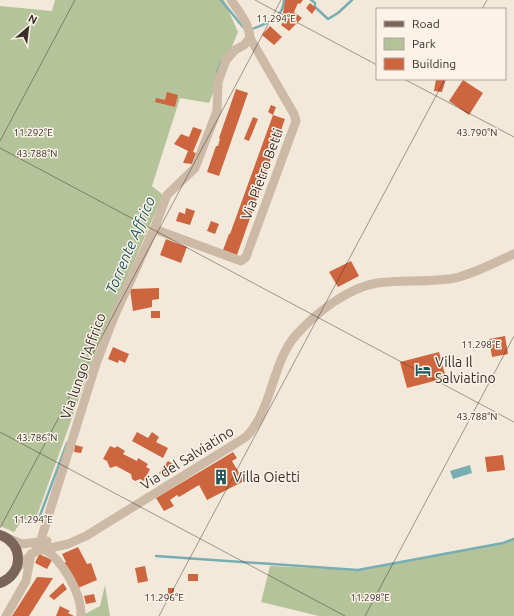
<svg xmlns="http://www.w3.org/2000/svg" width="514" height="616" font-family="Ubuntu,sans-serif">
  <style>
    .green { fill: #b4c39a }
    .water { fill: #78aeb2 }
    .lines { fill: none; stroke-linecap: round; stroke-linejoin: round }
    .stream { stroke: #78aeb2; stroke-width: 2.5 }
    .building { fill: #cd663f }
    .minor { stroke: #ccb9a6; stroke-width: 9 }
    .major { stroke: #7b6558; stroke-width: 10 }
    .ticks { fill: none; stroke: #382d27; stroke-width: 1; stroke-opacity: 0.45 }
    .labels { text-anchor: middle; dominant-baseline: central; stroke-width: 3; stroke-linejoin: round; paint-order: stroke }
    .street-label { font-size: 14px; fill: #382d27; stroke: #fbf3e8 }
    .poi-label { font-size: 14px; fill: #382d27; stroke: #fbf3e8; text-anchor: start }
    .water-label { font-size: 15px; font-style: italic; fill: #1a565c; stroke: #fbf3e8 }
    .ticks-label { font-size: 10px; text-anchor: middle; fill: #382d27; stroke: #fbf3e8; stroke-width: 3; stroke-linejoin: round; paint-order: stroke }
  </style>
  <rect width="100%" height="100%" fill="#f3e9db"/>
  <g class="green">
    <polygon points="55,0 224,0 238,32 209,103 180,98 152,186 163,195 100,340 35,521 23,519 14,532 0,526 0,6 52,11"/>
    <polygon points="514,539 514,616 319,616 261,602 270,566 358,570 503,543"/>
    <polygon points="105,585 110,616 84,616 85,614 100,606"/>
  </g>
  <polygon class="water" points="470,465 472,473 453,479 450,471"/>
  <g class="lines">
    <g class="stream">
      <polyline points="221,0 243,27"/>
      <polyline points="311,0 315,3 315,7 328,19 338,13 352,0"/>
      <path d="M250,30C266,23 283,20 284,0"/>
      <polyline points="217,72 222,60"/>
      <polyline points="38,521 67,443"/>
      <polyline points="156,556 358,570 503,543 514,539"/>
    </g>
  </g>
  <g class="building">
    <polygon points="285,0 303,0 300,4 298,3 294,12 302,18 289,31 281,25 287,17 283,13"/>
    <polygon points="310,3 316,8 312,14 306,8"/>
    <polygon points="270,26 282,37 274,45 262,35"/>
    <polygon points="436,79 446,79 442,92 434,91"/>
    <polygon points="463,80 483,93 469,115 449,101"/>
    <polygon points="236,89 248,93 219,176 207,172 216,146 218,146 220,139 219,138"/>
    <polygon points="167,92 178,95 175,107 155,102 156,98 165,100"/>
    <polygon points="271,105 276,107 273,115 285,119 237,255 223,250 229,234 230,234 273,115 268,112"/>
    <polygon points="253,117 258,119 249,141 244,139"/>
    <polygon points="193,127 202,130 193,152 196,153 192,164 183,163 188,151 174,144 181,134 189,137"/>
    <polygon points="186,208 195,211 190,225 176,221 179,212 185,214"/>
    <polygon points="211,221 219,224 215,234 207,231"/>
    <polygon points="166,239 187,247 181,263 160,255"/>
    <polygon points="351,261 359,276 338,287 329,272"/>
    <polygon points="159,288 159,299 152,300 152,307 133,311 130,289"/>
    <rect x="151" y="311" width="9" height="7"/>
    <polygon points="505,336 508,354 492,357 489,339"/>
    <polygon points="113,347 129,354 125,363 119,360 118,363 108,359"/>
    <polygon points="439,352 446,378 407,388 400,362"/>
    <polygon points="137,432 148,438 152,432 159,437 156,442 168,448 163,458 132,441"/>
    <polygon points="75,445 83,447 81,453 74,452"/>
    <polygon points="110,446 115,448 117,446 125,451 123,454 137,461 138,458 148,464 146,467 150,469 144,481 140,479 135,481 132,479 131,474 116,466 110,468 107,461 103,459"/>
    <polygon points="233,452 237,458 232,461 244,481 207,500 199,485 179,497 177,495 170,500 174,506 164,511 156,498"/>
    <polygon points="503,455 505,470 487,472 485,457"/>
    <polygon points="168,461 178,467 164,476 159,473"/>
    <polygon points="78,547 87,564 91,563 97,580 78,588 64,563 66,562 62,554"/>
    <polygon points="39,554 52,560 47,569 35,563"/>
    <polygon points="145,566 148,581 138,583 135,568"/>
    <rect x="188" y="574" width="10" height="7"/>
    <polygon points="37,577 53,578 29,616 12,616"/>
    <polygon points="63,583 67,589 54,600 49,596"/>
    <rect x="168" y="588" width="6" height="7"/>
    <polygon points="94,594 96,602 86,604 84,596"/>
    <polygon points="60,606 70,611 68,613 74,616 56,616"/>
  </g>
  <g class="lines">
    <g class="minor">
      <polyline points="154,229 241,261 246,257 296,121 294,114 250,38"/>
      <polyline points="7,538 22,544 47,541"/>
      <path d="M44,549C63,561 82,594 81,616"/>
      <path d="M37,551L68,544L86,536L246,437C273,409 271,364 296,335C316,313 347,288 377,283C403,279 429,283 455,278C476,273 495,262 514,254"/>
      <path d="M17,568L42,545V536L96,364L114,317L154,229L167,195L195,168L217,111L218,82L226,60L235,50L244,45L250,38C249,23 239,12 231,0"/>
      <polyline points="6,616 26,581 31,554"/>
    </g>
    <path class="major" d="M0,535C24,543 24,574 0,583"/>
  </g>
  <path class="ticks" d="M255,0L377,65M482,9L487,0M404,79L514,137M0,141L75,0M0,148L514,422M0,432L345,616M0,528L281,0M159,616L445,79M365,616L514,336"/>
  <defs>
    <g id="hotel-bare" transform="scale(1.2)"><path d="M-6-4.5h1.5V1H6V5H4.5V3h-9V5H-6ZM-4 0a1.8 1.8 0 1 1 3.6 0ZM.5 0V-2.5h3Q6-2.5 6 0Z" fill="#1a565c" stroke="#fbf3e8" stroke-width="2.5" paint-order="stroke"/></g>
    <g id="building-bare" transform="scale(1.2)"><path d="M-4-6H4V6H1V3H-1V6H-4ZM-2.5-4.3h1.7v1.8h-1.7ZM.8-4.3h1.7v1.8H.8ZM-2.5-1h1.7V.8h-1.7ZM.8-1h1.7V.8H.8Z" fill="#1a565c" stroke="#fbf3e8" stroke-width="2.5" paint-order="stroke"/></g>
  </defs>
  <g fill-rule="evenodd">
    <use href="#hotel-bare" x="423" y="370"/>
    <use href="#building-bare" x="221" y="477"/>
  </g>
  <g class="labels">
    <g class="street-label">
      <text transform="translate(262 174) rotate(-70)">Via Pietro Betti</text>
      <text transform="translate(83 366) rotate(-71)">Via lungo l'Affrico</text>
      <text transform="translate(187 458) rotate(-32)">Via del Salviatino</text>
    </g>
    <g class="poi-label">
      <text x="435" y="362">Villa Il<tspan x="435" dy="16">Salviatino</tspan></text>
      <text x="233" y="477">Villa Oietti</text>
    </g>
    <g class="water-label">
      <text transform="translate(130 245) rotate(-67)">Torrente Affrico</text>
    </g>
  </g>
  <g class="ticks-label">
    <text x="276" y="22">11.294°E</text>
    <text x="33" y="136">11.292°E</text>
    <text x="477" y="136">43.790°N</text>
    <text x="37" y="157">43.788°N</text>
    <text x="481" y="348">11.298°E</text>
    <text x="477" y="420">43.788°N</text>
    <text x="37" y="441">43.786°N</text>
    <text x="33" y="523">11.294°E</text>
    <text x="164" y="601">11.296°E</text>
    <text x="370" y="601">11.298°E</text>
  </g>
  <rect x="376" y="8" width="130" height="72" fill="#fbf3e8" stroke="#ada49b"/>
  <rect x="384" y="21" width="20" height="6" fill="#7b6558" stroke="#ada49b"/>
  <text x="412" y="28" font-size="12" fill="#382d27">Road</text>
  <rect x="384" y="38" width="20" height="12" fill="#b4c39a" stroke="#ada49b"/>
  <text x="412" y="48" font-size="12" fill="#382d27">Park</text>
  <rect x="384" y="58" width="20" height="12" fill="#cd663f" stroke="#ada49b"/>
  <text x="412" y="68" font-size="12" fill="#382d27">Building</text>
  <g transform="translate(28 28) rotate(28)" stroke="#fbf3e8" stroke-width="3" paint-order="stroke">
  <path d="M0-3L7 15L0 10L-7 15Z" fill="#382d27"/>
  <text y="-6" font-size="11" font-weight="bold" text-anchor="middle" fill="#382d27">N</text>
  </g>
</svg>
